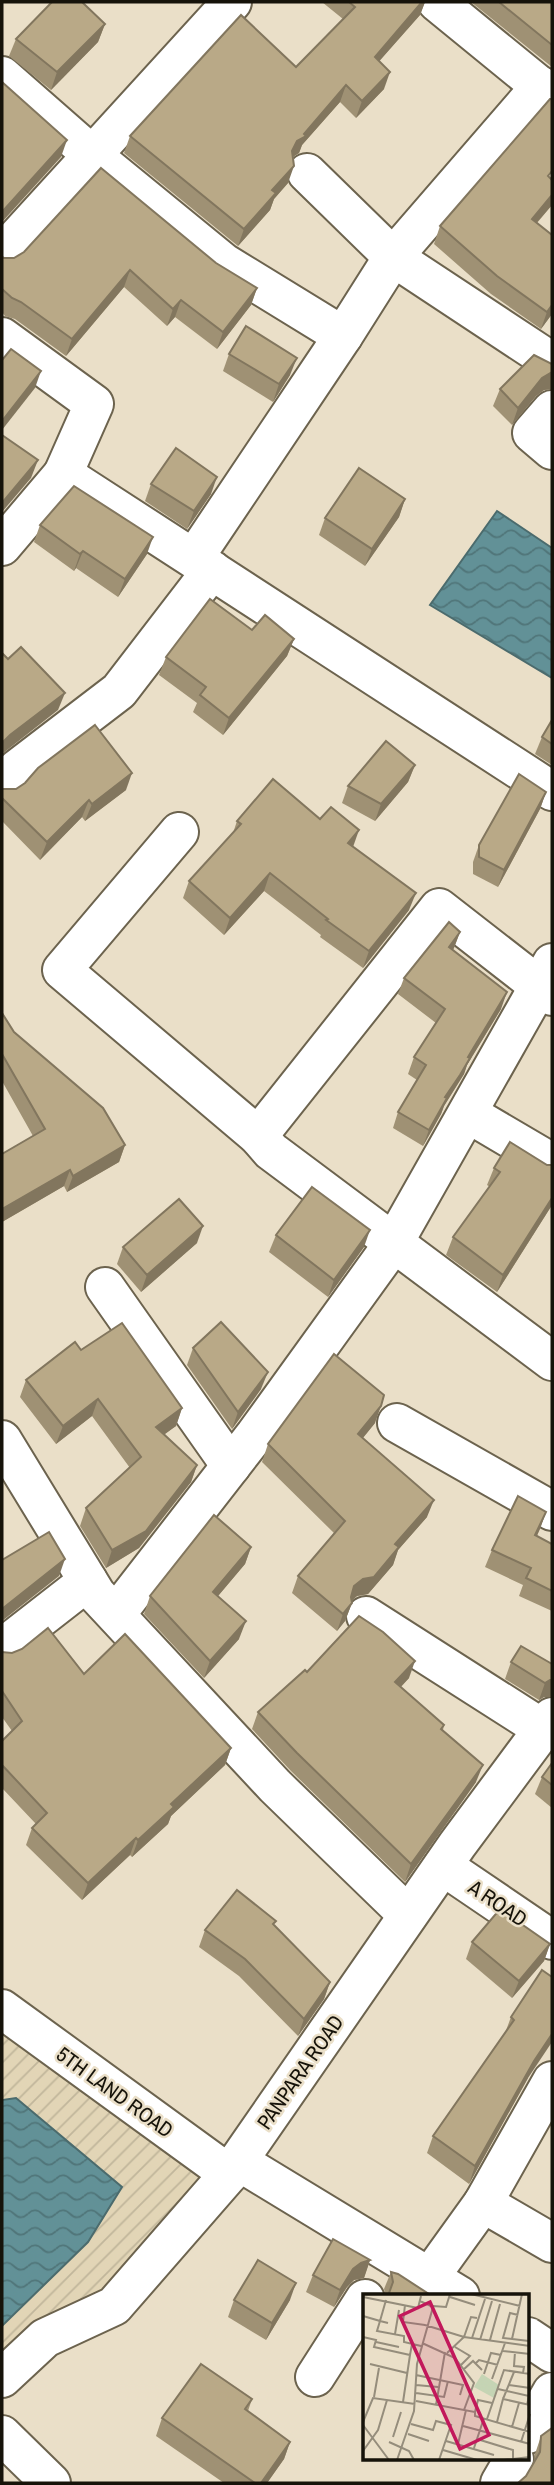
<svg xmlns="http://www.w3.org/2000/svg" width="554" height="2485" font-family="'Archivo Narrow',sans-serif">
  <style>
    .industrial { fill: url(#industrial-furrows) }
    .water { fill: url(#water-waves); stroke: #4b6b6d; stroke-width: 2 }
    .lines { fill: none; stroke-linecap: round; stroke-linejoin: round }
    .minor-casing { stroke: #6c634e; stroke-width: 42 }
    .minor { stroke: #fff; stroke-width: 38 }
    .wall { fill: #9f9174 }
    .shaded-wall { fill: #82765e }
    .building { fill: #b9a987; stroke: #82765e; stroke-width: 2 }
    .labels { text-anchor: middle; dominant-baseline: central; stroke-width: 5; stroke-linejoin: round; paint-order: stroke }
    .street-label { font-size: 21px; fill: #16130a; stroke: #eadfc8 }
    .inset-road { fill: none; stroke: #958d7c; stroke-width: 2 }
    .view { fill: #c2185b; fill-opacity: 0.15; stroke: #c2185b; stroke-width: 3.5 }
    .inset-edge { fill: none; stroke: #16130a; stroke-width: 3.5 }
  </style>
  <defs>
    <pattern id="industrial-furrows" width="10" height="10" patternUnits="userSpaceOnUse" patternTransform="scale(1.75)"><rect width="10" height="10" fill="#e2d5b6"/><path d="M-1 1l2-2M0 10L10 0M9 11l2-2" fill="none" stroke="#c1b69b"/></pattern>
    <pattern id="water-waves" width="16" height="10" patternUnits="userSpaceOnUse" patternTransform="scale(1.75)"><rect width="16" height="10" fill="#629197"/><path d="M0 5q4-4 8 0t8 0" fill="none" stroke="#507579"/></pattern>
  </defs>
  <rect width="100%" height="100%" fill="#eadfc8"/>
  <polygon class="industrial" points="2,2022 206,2174 107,2297 2,2358"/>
  <g class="water">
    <polygon points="497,511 552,548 552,678 430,605"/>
    <polygon points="16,2098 122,2187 88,2242 2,2326 2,2100"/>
  </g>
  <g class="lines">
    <g class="minor-casing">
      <g id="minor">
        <polyline points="437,2 552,96"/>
        <polyline points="2,76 92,155 224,263 343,336"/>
        <polyline points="307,173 393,257 552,362"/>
        <polyline points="2,254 232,2"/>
        <polyline points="2,337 94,404 63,474 552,791"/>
        <polyline points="552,410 532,433 552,450"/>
        <polyline points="2,546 63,474"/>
        <polyline points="194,558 343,336 393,257 541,86"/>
        <polyline points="2,786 17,769 119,691 212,570"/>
        <polyline points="179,832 62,970 258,1136 271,1151 552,1361"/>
        <polyline points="469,1114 552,1163"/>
        <polyline points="258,1136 439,908 552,996"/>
        <polyline points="105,1287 231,1466"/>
        <polyline points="397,1423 552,1511"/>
        <polyline points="2,1440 96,1594 275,1786 408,1915"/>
        <polyline points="116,1614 255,1435 393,1244 552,963"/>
        <polyline points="366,1616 543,1729"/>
        <polyline points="2,1648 88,1581"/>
        <polyline points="443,1866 552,1940"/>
        <polyline points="2,2009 229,2174"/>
        <polyline points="238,2161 460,2296"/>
        <polyline points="483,2203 552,2243"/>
        <polyline points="429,2278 483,2203 552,2081"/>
        <polyline points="528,2337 552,2353"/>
        <polyline points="315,2377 365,2299"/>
        <polyline points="2,2378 45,2338 114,2306 229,2174 457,1845 552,1717"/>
        <polyline points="528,2434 552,2392"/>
        <polyline points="2,2435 51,2483"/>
        <polyline points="500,2483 514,2459"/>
      </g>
    </g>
    <use href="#minor" class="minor"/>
  </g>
  <g class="wall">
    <polygon points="322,2 425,2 420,15 379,61 384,89 356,118 340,102 302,145 299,153 293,157 288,183 274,199 270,210 238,246 124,153 130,136 296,67 343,19"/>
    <polygon points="471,2 552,2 552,67"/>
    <polygon points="105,24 98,42 51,90 9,56 16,39"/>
    <polygon points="552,205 537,223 552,314 541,329 491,294 434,244 440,226"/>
    <polygon points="2,257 4,258 216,263 257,288 251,305 217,349 175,317 167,326 124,287 66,356 15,319 5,316 2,312"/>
    <polygon points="229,354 290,375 273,402 223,371"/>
    <polygon points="552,364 552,389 544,390 536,396 512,425 493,406 500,389"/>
    <polygon points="151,484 211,494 187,529 145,501"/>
    <polygon points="405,499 399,517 365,566 319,535 325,518"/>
    <polygon points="40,525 147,554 118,597 76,568 74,571 34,542"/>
    <polygon points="252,630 294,639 287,656 223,735 193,712 197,703 159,675 166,657"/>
    <polygon points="552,720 552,765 535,754 542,737"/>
    <polygon points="415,765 408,782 375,821 342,803 348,786"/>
    <polygon points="2,789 3,790 126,790 85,821 82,817 40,860 2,821"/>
    <polygon points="546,792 540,809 498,887 473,874 473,862 479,845"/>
    <polygon points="237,821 353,847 409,910 363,968 320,937 321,935 264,891 224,935 183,898 189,881 233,833"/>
    <polygon points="460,932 453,950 501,1009 467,1065 464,1074 444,1106 441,1114 423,1146 393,1128 398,1112 417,1080 408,1074 414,1057 436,1023 398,994 404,978"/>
    <polygon points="2,1013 14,1032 125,1145 119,1162 67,1192 64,1186 2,1222 2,1154 33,1136 2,1081"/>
    <polygon points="547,1165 552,1165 552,1205 497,1292 446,1255 453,1237 490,1187 487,1185 494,1168"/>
    <polygon points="276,1235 364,1247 328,1297 269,1252"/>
    <polygon points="197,1243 141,1292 117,1264 123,1247"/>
    <polygon points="193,1348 261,1389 232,1429 187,1365"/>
    <polygon points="81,1350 182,1408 176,1426 164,1434 197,1465 191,1482 139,1548 106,1568 80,1526 86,1508 130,1468 92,1416 56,1444 20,1397 26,1380"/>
    <polygon points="375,1423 363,1438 427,1517 398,1550 393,1565 368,1594 357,1596 351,1601 352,1603 345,1621 337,1631 292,1593 298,1576 334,1533 262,1462 268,1444"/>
    <polygon points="546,1512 537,1536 552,1544 552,1611 519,1596 523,1585 485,1567 492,1550"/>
    <polygon points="251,1547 245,1564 218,1596 239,1639 204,1678 144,1614 150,1596"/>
    <polygon points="2,1652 84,1674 231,1748 225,1765 171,1816 168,1824 132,1857 130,1855 82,1900 26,1845 32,1828 36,1824 2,1788 2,1741 12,1731 2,1717"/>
    <polygon points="511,1662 552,1664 552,1697 544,1697 539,1700 505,1679"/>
    <polygon points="307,1672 409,1678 401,1687 444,1725 443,1730 476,1782 405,1882 291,1771 252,1729 258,1712"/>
    <polygon points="552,1763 552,1808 535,1794 542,1777"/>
    <polygon points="275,1926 330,1982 324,1999 298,2036 239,1976 199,1947 205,1930"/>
    <polygon points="472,1942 550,1944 544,1961 512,1998 466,1959"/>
    <polygon points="542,1970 528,2078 469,2184 427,2153 433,2136 505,2033 511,2017"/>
    <polygon points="370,2260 364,2278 354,2280 347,2287 334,2307 306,2292 313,2275"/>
    <polygon points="391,2272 432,2296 386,2296 384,2289"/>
    <polygon points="234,2300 290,2300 266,2340 228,2317"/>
    <polygon points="252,2399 248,2411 290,2442 284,2459 267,2483 224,2483 156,2436 162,2418"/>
    <polygon points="541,2436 552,2483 526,2476 534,2462 535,2454"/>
  </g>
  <g class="shaded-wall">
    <polygon points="422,2 425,2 420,15 368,74 375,57"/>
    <polygon points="105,24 98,42 51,90 57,72"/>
    <polygon points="390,72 384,89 356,118 362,101"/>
    <polygon points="346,85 340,102 302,145 299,153 291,158 292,151 297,141"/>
    <polygon points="67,140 61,157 2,222 2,212"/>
    <polygon points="294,166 288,183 274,199 270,210 238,246 244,229 272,190"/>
    <polygon points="552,195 552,205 525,236 532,219"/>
    <polygon points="130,270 124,287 66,356 72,339"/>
    <polygon points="257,288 251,305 217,349 223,332"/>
    <polygon points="181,300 175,317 167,326 173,309"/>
    <polygon points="552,305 552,314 541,329 547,312"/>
    <polygon points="297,358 290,375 273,402 279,384"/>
    <polygon points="41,371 35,388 2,430 2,421"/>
    <polygon points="551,372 552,372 552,389 544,390 536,396 512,425 518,408 542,378"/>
    <polygon points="38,460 31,478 2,512 2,503"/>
    <polygon points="217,477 211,494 187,529 194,511"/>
    <polygon points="405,499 399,517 365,566 372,549"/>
    <polygon points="153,537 147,554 118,597 125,579"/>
    <polygon points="83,551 76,568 74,571 80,554"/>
    <polygon points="294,639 287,656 223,735 229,718"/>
    <polygon points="65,693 58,710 2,754 2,743 10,735"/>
    <polygon points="415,765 408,782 375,821 381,804"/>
    <polygon points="132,773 126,790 85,821 92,804"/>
    <polygon points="546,792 540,809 498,887 504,870"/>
    <polygon points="89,800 82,817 40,860 47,842"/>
    <polygon points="359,830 353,847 348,843"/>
    <polygon points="270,873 264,891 224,935 230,918"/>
    <polygon points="416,893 409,910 363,968 369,951"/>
    <polygon points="460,932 454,948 443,963 449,947"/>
    <polygon points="507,992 501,1009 467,1065 464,1074 444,1106 441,1114 423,1146 429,1130 445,1097"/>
    <polygon points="125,1145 119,1162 67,1192 73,1176"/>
    <polygon points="70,1170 64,1186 2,1222 2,1209"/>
    <polygon points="552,1198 552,1205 497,1292 503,1275"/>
    <polygon points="203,1226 197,1243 141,1292 147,1275"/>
    <polygon points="370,1230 364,1247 328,1297 334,1280"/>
    <polygon points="268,1372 261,1389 232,1429 238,1412"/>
    <polygon points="98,1399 92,1416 56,1444 63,1426"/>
    <polygon points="381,1406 375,1423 352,1451 358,1434"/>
    <polygon points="182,1408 176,1426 150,1445 156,1427"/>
    <polygon points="197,1465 191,1482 139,1548 106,1568 112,1550"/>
    <polygon points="434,1500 427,1517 398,1550 393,1565 368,1594 357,1596 348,1604 354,1586"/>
    <polygon points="546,1512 540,1529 529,1552 535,1535"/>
    <polygon points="251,1547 245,1564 207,1609 213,1592"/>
    <polygon points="65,1559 59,1576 2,1621 2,1609"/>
    <polygon points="352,1603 345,1621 337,1631 343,1614"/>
    <polygon points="246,1621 239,1639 204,1678 210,1661"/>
    <polygon points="415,1661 409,1678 389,1699 395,1682"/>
    <polygon points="550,1680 552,1680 552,1697 544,1697 539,1700 545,1683"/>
    <polygon points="231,1748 225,1765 171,1816 168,1824 132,1857 138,1840 171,1804"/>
    <polygon points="483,1765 476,1782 405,1882 411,1864"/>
    <polygon points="136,1838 130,1855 82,1900 88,1883"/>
    <polygon points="550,1944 544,1961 512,1998 519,1981"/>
    <polygon points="330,1982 324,1999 298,2036 304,2019"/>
    <polygon points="552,2034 552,2042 528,2078 469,2184 475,2166 534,2061"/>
    <polygon points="370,2260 364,2278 354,2280 347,2287 334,2307 340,2290 353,2269 361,2263"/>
    <polygon points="296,2283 290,2300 266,2340 272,2323"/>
    <polygon points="290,2442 284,2459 267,2483 261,2483"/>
  </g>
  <g class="building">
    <polygon points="52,2 82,2 105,24 57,72 16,39"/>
    <polygon points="349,2 422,2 375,57 390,72 362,101 346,85 304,134 306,136 297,141 292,151 294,166 272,190 276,193 244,229 130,136 241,15 296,67 355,7"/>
    <polygon points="499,2 552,2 552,45"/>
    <polygon points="2,82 67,140 2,212"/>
    <polygon points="550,99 552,99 552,171 548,176 552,180 552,195 532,219 552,235 552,305 547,312 497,276 440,226"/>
    <polygon points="101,168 216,263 257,288 223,332 181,300 173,309 130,270 72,339 21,302 12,298 2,289 2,257 4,258 14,258 24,252"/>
    <polygon points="246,326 297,358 279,384 229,354"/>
    <polygon points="11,349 41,371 2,421 2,360"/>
    <polygon points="534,355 552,364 552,372 542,378 518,408 500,389"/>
    <polygon points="2,435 38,460 2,503"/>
    <polygon points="176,448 217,477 194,511 151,484"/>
    <polygon points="359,468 405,499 372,549 325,518"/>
    <polygon points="74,486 153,537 125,579 83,551 80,554 40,525"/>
    <polygon points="210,599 252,630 265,615 294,639 229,718 200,695 206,687 166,657"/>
    <polygon points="21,647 65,693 10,735 2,743 2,653 8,659"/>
    <polygon points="552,720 552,744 542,737"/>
    <polygon points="95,725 132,773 92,804 89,800 47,842 2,798 2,789 16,789 25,783 38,768"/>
    <polygon points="386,741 415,765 381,804 348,786"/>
    <polygon points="519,774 546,792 504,870 479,857 479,845"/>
    <polygon points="273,779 320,819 331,807 359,830 348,843 416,893 369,951 326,920 328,919 270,873 230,918 189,881 241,824 237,821"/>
    <polygon points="449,922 460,932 449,947 507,992 468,1057 470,1058 460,1075 445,1097 447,1098 429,1130 398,1112 426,1065 414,1057 445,1009 404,978"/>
    <polygon points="2,1013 14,1032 103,1108 125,1145 73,1176 70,1170 2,1209 2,1154 45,1129 2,1054"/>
    <polygon points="510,1142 547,1165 552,1165 552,1198 503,1275 453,1237 500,1172 494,1168"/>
    <polygon points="312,1187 370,1230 334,1280 276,1235"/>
    <polygon points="179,1199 203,1226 147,1275 123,1247"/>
    <polygon points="221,1322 268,1372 238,1412 193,1348"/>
    <polygon points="122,1323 182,1408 156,1427 197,1465 146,1531 112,1550 86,1508 141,1457 98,1399 63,1426 26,1380 75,1342 81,1350"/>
    <polygon points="334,1354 384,1395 381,1406 358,1434 434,1500 395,1544 399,1547 374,1577 363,1579 354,1586 351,1597 352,1603 343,1614 298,1576 345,1521 268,1444"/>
    <polygon points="518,1496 546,1512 535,1535 552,1544 552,1591 526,1578 531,1568 492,1550"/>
    <polygon points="214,1515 251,1547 213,1592 246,1621 210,1661 150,1596"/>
    <polygon points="49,1532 65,1559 2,1609 2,1560"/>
    <polygon points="359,1616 383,1632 415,1661 395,1682 444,1725 441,1729 483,1765 411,1864 297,1753 258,1712 305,1670 307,1672"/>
    <polygon points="48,1628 84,1674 125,1634 231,1748 171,1804 174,1807 138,1840 136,1838 88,1883 32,1828 47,1813 2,1765 2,1741 22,1721 2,1691 2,1652 12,1653 22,1649"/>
    <polygon points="521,1646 552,1664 552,1680 550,1680 545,1683 511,1662"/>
    <polygon points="552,1763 552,1785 542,1777"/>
    <polygon points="237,1890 276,1921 273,1924 330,1982 304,2019 245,1959 205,1930"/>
    <polygon points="500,1909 550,1944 519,1981 472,1942"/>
    <polygon points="542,1970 552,1977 552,2034 534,2061 475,2166 433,2136 514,2020 511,2017"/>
    <polygon points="333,2239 370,2260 361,2263 353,2269 340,2290 313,2275"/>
    <polygon points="258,2260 296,2283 272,2323 234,2300"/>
    <polygon points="391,2272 398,2274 432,2296 388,2296 393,2282"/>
    <polygon points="201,2364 252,2399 245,2409 290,2442 261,2483 255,2483 162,2418"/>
    <polygon points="552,2428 552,2483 518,2483 526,2476 540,2452 541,2436"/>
  </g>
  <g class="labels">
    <g class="street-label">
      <text transform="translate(498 1903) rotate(34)">A ROAD</text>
      <text transform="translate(300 2072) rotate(-55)">PANPARA ROAD</text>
      <text transform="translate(115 2092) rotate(36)">5TH LAND ROAD</text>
    </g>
  </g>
  <g transform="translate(363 2294)">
    <rect width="166" height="166" fill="#eadfc8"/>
    <path d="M119,80L136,91L131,104L111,93Z" fill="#c5d4b4"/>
    <path class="inset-road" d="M108,0L157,12M0,3L55,14L58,2M87,3L112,11M23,6L17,27L25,29M42,11L40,28L62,31M70,12L83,13L87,0M155,21L147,19L140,44L166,47M0,22L17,27L14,37L41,42V48L58,52M62,31L101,43L167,52M32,40L36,16M0,43L13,46L11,53L47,61L49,50M109,44L122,5M149,45L159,0M117,46L129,7M127,46L137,10M13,48L36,53M59,49L92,64L111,89L101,116M92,53L107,62L97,72M140,57L167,60M152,58L151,72L161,73L160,79M84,59L101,43L108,23L114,24M113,69L116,66L135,71M7,70L44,79M100,76L110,67L119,76M121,80L128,59L138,61M53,81L100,91L97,101M129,85L142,49M53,91L75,93M146,91L167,94M135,95L166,102L164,111M53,99L81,103L85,87M11,103L16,74M140,105L151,78M53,107L112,118V122L167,138M40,108L47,61M73,111L82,58M112,118L115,106L129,109M124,125L141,76L167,80M0,128L10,104L52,110M134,128L140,105L167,111M48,130L70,136L73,127L88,131L76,166M0,131L26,166M100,132L167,150M149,133L156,109M45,140L66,147M30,143L38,118M114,145L150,156V166M83,147L131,161M26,148L46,157L51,166M158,148L167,120M95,150L103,116M111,154L121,124M80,156L114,166M0,157L15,136L24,106M34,166L51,117L54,70L70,13L57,7M141,166L167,163"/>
    <path class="view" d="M67,8L126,141L97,155L37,22Z"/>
    <rect width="166" height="166" class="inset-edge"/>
  </g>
  <rect width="554" height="2485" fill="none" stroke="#16130a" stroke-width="7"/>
</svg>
